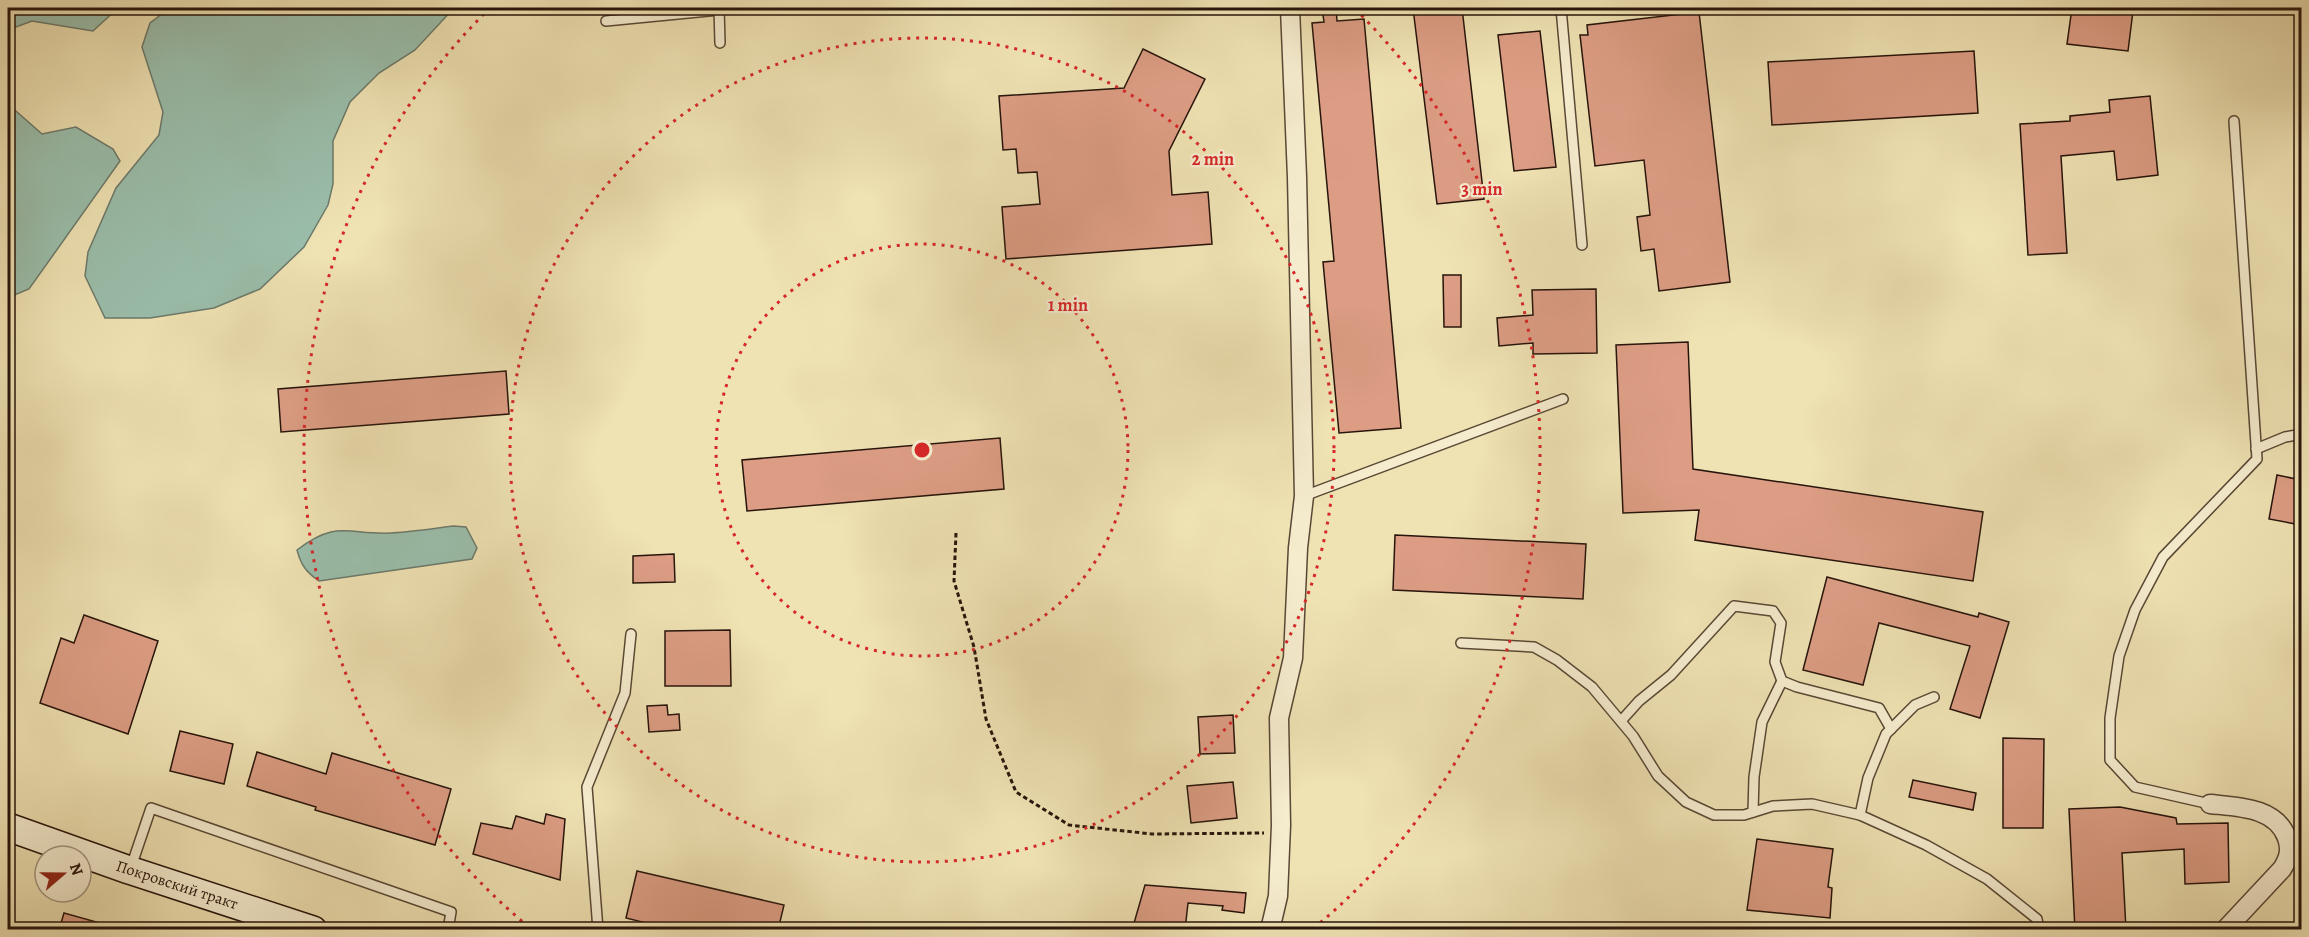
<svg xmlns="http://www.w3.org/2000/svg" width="2309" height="937" font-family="Alegreya,serif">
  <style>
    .water { fill: #9abeab; stroke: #6c7a6b; stroke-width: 1.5 }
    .building { fill: #dc9d84; stroke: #27140b; stroke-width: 1.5 }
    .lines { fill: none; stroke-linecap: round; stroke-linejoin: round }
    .lane-casing { stroke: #594835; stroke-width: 12 }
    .street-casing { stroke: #594835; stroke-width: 21 }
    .secondary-casing { stroke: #27140b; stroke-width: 30 }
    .path { stroke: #27140b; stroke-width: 3; stroke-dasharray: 4.5 3; stroke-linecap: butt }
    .lane { stroke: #f5ecce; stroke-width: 9 }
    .street { stroke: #f5ecce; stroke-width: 18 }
    .secondary { stroke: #f5ecce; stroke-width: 27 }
    .ring { fill: none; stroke: #d62828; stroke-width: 3; stroke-dasharray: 3 6 }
    .labels { text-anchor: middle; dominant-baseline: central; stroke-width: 4.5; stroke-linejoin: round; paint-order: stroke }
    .street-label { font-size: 16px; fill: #27140b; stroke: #f5ecce }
    .centre { fill: #d62828; stroke: #f5ecce; stroke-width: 3 }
    .ring-label { font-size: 18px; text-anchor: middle; font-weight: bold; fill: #d62828; stroke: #f5ecce; stroke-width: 4.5; stroke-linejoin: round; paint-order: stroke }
  </style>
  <rect width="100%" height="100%" fill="#efe2b3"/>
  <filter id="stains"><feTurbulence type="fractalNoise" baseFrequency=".00333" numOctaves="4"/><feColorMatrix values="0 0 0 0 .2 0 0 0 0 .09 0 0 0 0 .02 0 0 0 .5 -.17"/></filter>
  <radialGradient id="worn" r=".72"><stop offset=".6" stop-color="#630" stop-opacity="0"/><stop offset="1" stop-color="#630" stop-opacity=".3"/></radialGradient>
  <g class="water">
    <polygon points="8,8 118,8 93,31 32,21 8,30"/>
    <polygon points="170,8 454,8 415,50 379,73 350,102 333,141 333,184 328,205 304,247 260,289 214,308 150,318 105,318 85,276 88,252 116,188 159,135 163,112 142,47 150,23"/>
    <polygon points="8,104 42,134 76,127 113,149 120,161 29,289 12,296 8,295"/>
    <path d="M453,526L466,527L477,548L472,559L319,581C306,572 301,565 297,550C337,519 348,535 391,533C412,532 432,529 453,526Z"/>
  </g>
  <g class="building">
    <polygon points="1322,8 1336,8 1337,21 1364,19 1401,428 1339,433 1323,262 1334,261 1312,23 1324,22"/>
    <polygon points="1413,8 1462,8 1484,199 1437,204"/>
    <polygon points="2072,8 2103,8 2133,11 2128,51 2067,44"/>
    <polygon points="1699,12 1730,282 1659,291 1654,249 1641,251 1637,217 1650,215 1644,160 1595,166 1580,35 1588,35 1587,25"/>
    <polygon points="1540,31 1556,167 1514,171 1498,35"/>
    <polygon points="1143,49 1205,79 1169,151 1172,195 1208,192 1212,244 1006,259 1002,207 1040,204 1037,172 1018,173 1016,149 1003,150 999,96 1124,88"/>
    <polygon points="1974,51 1978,113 1772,125 1768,62"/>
    <polygon points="2150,96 2158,175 2117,180 2114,151 2061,156 2067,253 2028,255 2020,124 2070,121 2070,116 2110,112 2109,100"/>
    <polygon points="1443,275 1461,275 1461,327 1444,327"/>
    <polygon points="1596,289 1597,353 1533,354 1533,343 1499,346 1497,318 1533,315 1532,290"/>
    <polygon points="1688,342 1693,469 1983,512 1973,581 1695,540 1699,510 1623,513 1616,345"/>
    <polygon points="506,371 509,414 281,432 278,389"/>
    <polygon points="1000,438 1004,489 747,511 742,460"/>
    <polygon points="2277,475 2301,480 2301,525 2269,519"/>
    <polygon points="1395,535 1586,544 1583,599 1393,590"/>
    <polygon points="674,554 675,582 633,583 633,556"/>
    <polygon points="1827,577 1978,617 1979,613 2009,622 1980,718 1950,709 1970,646 1879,623 1863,685 1803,670"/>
    <polygon points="84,615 158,641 128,734 40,703 61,638 74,643"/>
    <polygon points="730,630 731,686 665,686 665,631"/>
    <polygon points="667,705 668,715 679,714 680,730 649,732 647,706"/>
    <polygon points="1233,715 1235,753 1200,754 1198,717"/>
    <polygon points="180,731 233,744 224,784 170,771"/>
    <polygon points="2003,738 2044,739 2043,828 2003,828"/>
    <polygon points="257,752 326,774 332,753 451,789 435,845 315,810 316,807 247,786"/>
    <polygon points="1913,780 1976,793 1973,810 1909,797"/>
    <polygon points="1233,782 1237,818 1191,823 1187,786"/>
    <polygon points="2120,807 2176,818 2177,824 2228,823 2229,882 2185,884 2184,849 2122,853 2126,930 2075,930 2069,809"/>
    <polygon points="546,814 565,819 560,880 473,854 481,823 512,829 516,816 544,824"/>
    <polygon points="1757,839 1833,849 1828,887 1832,888 1830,918 1747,910"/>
    <polygon points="637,871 784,905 778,930 674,930 626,918"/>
    <polygon points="1145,885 1246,893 1244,913 1222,910 1223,906 1188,903 1185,930 1132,930"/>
    <polygon points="64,913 107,925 106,930 59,930"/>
  </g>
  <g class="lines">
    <g class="lane-casing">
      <g id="lane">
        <polyline points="719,8 720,43"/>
        <polyline points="1561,8 1582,245"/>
        <polyline points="606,21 719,10"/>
        <polyline points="2256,449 2285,437 2302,434"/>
        <polyline points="1304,496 1563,399"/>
        <polyline points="1461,643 1534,647 1557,660 1592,687 1633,736 1658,776 1686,802 1714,815 1744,815 1773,806 1812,804 1860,815 1926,845 1987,879 2037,919 2039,930"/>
        <polyline points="1621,721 1639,701 1671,675 1734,606 1773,611 1781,623 1775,662 1782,681 1797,687 1879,708 1891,729"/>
        <polyline points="2210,804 2135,787 2110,760 2110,718 2119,656 2135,610 2163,557 2257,459 2234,121"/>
        <polyline points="1753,812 1754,777 1762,722 1782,681"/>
        <polyline points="1860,815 1868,778 1886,734 1915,705 1934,697"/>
        <polyline points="2289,859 2302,859"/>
        <polyline points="131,867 151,808 451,912 448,930"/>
        <polyline points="598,930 587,787 625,693 631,634"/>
      </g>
    </g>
    <g class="street-casing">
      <g id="street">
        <path d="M2210,804C2238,807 2276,807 2287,838C2291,850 2289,858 2282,869L2225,930"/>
        <polyline points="1270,930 1278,896 1281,825 1279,718 1293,658 1298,548 1304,496 1297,177 1290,8"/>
      </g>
    </g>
    <g class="secondary-casing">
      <polyline id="secondary" points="8,827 129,870 313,930"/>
    </g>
    <polyline class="path" points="956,533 954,581 974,647 986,719 1016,792 1069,825 1152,834 1264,833"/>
    <use href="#lane" class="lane"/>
    <use href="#street" class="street"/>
    <use href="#secondary" class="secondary"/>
  </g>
  <g class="ring">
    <circle cx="922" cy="450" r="206"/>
    <circle cx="922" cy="450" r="412"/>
    <path d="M529 927A618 618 0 0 1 489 9M1355 9A618 618 0 0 1 1315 927"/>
  </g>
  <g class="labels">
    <g class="street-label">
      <text transform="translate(177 885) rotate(18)">Покровский тракт</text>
    </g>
  </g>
  <circle cx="922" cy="450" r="9" class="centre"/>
  <g class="ring-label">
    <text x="1213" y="165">2 min</text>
    <text x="1482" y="195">3 min</text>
    <text x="1068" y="311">1 min</text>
  </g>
  <rect width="2309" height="937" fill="none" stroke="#efe2b3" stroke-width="30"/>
  <rect x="9" y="9" width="2291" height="919" fill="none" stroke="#27140b" stroke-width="3"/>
  <rect x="15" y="15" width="2279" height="907" fill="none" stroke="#27140b" stroke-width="1.5"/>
  <g transform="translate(63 874) rotate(70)"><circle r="28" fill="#f5ecce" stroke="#a39680" stroke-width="1.5"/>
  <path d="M0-4.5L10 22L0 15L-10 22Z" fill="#8f2418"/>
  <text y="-9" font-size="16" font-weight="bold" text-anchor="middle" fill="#27140b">N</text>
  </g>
  <rect width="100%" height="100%" filter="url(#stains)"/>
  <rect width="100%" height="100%" fill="url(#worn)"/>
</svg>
